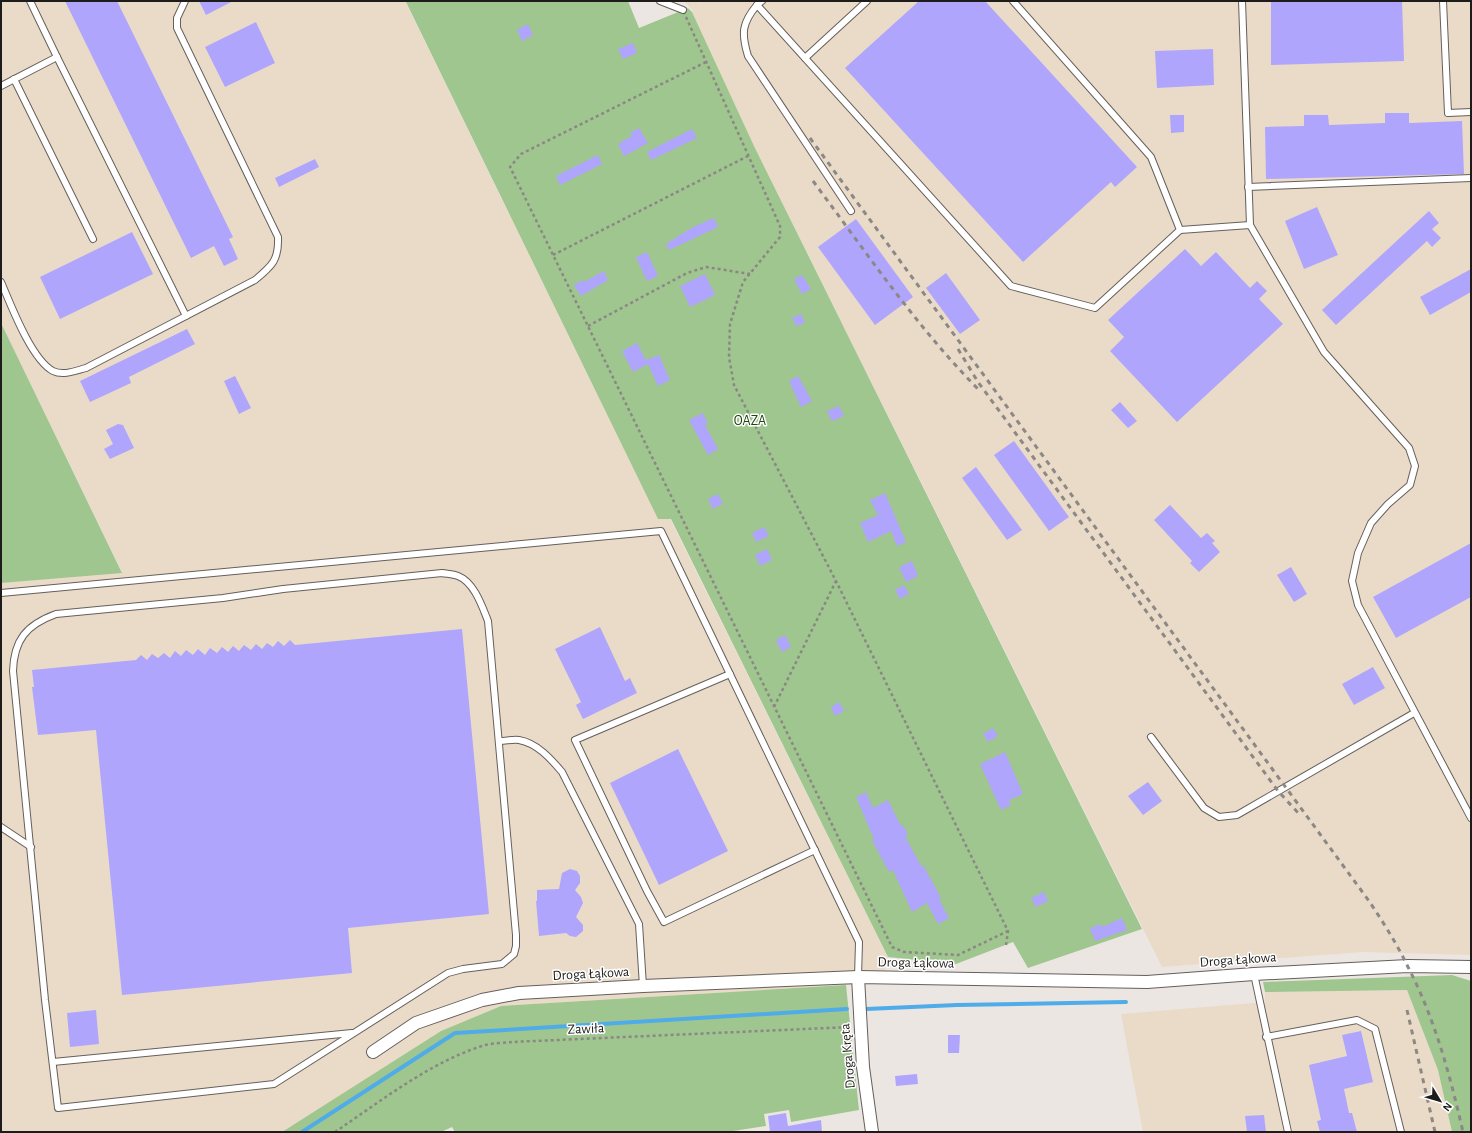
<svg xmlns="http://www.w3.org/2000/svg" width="1472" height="1133" font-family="'Alegreya Sans',sans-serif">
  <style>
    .industrial { fill: #eadbc8 }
    .green { fill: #9fc68e }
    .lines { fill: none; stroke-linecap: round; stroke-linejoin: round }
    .stream { stroke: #4face9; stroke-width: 4 }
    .building { fill: #afa5fd }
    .service-casing { stroke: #655f5c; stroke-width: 8 }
    .minor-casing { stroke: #655f5c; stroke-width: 14 }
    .path { stroke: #8b8784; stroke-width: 2.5; stroke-dasharray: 3 3; stroke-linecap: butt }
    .service { stroke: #fff; stroke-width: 6 }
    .minor { stroke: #fff; stroke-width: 12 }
    .rail { stroke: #8c8885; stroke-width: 3; stroke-dasharray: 5 5; stroke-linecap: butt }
    .labels { text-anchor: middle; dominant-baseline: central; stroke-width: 3; stroke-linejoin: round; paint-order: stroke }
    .park-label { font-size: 14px; fill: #21450d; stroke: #fff }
    .street-label { font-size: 14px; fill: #1e1c1b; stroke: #fff }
  </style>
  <rect width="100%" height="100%" fill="#ece6e2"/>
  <g class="industrial">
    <polygon points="1,1 409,1 406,3 658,519 670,519 888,957 882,984 846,985 501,1006 441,1031 282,1132 1,1132 1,583 122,572 1,323"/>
    <polygon points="684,1 703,1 697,7 704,1 1471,1 1471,955 1363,952 1162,967 754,146 692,12 693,11"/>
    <polygon points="1407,990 1438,1070 1452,1132 1143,1132 1121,1014 1265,1002 1265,992"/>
  </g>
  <g class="green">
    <polygon points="409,1 628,1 639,28 688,8 692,12 754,146 1142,929 1028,968 1013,942 956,964 888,957 671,519 658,519 406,2"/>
    <polygon points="1,323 122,573 1,583"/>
    <polygon points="1452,975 1471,981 1471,1132 1452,1132 1438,1070 1407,990 1265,992 1263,982"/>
    <polygon points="846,985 859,1110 791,1122 789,1110 764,1114 766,1126 727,1132 455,1132 452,1127 441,1132 282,1132 441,1031 501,1006"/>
  </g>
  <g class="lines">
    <g class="stream">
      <polyline points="866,1009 957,1005 1126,1002"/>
      <polyline points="302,1132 455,1033 847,1009"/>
    </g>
  </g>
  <g class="building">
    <polygon points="65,1 117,1 233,237 229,239 238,259 224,266 214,246 191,258"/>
    <polygon points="199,1 233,1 206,15"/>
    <polygon points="919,1 985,1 1137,167 1115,187 1111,182 1023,262 845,68"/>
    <polygon points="1271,1 1402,1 1404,61 1271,65"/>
    <polygon points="256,22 275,63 225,87 205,47"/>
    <polygon points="528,24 533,35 522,41 517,30"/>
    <polygon points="633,43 637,53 623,59 618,49"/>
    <polygon points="1213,49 1214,85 1157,88 1155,51"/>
    <polygon points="1385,113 1409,113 1409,123 1462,121 1464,174 1266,179 1265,127 1304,126 1304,115 1328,115 1329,125 1385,123"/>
    <polygon points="1170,115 1184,115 1184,132 1171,133"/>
    <polygon points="639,128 648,143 624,156 618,144 632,136 630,133"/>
    <polygon points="692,129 697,138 651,160 647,152"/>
    <polygon points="598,155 602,164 560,185 556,176"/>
    <polygon points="315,159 319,167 279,187 275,178"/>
    <polygon points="1317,207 1338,255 1304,269 1285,221"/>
    <polygon points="1429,211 1439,223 1432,229 1441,238 1432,247 1427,241 1336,325 1322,310"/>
    <polygon points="714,218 718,227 669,250 666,244 693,227"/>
    <polygon points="856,219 913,297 875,325 818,247"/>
    <polygon points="132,232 153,274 60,319 40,277"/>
    <polygon points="1185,249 1201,266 1216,252 1250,288 1257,281 1267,291 1259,299 1283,324 1177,422 1110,351 1124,337 1108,320"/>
    <polygon points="647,252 658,276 647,281 636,257"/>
    <polygon points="1471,269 1471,292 1430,315 1420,297"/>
    <polygon points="604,271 608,280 581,296 574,285 583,280 584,282"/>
    <polygon points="946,273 980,320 960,334 926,288"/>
    <polygon points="705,274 715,295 690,307 680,286"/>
    <polygon points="802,275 811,289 802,294 794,279"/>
    <polygon points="801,314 805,323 796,326 792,318"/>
    <polygon points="187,329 195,344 129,377 131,383 90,402 80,381"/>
    <polygon points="637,343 648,364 633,372 622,351"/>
    <polygon points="659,355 670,380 658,386 646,360"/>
    <polygon points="235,376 251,408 239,414 224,381"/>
    <polygon points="798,376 812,401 801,407 789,381"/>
    <polygon points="1120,402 1137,421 1128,428 1111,410"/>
    <polygon points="839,406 844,416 832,421 827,411"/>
    <polygon points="703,413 708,424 705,425 718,449 708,455 689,420"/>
    <polygon points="118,424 123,425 134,448 110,459 104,449 113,444 106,430"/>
    <polygon points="1014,441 1069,517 1049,531 994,455"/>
    <polygon points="976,467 1022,530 1007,540 962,478"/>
    <polygon points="885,493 906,542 897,546 891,531 868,542 860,523 878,515 870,500"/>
    <polygon points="718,494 723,503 713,509 708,499"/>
    <polygon points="1170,505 1201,538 1207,533 1215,541 1212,543 1220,552 1199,572 1190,563 1192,561 1154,520"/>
    <polygon points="764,527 769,536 756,542 752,533"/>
    <polygon points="1471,543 1471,597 1396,638 1373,597"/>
    <polygon points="767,549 772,560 760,566 755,555"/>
    <polygon points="912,561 918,576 906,582 899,567"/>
    <polygon points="1291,567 1307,594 1294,602 1277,575"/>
    <polygon points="904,585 909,594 900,599 895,590"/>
    <polygon points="600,627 625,681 630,678 637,693 583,719 576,705 581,702 555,649"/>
    <polygon points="462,629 489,914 348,928 352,973 122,995 96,730 38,735 32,687 34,687 32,670 136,660 141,655 147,660 152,654 158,658 164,653 170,658 175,651 181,656 186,650 193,655 198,649 205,655 210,648 217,653 222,647 228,652 233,646 239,651 244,645 251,650 256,644 262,649 267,643 273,647 278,641 284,646 290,640 295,645"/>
    <polygon points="785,635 791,647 782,652 776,640"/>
    <polygon points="1373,667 1385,688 1354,705 1342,684"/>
    <polygon points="839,702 844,711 835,716 831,707"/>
    <polygon points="993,728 998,736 988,742 983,734"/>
    <polygon points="678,749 728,851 659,885 610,783"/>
    <polygon points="1005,752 1023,794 1009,800 1011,805 1001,810 980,764"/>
    <polygon points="1148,782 1162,801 1143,815 1128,796"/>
    <polygon points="866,792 873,808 888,800 901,826 903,825 908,835 905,836 921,866 923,865 941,898 939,899 949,918 938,924 927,903 912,912 893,870 889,872 872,840 874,839 856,797"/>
    <polygon points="570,869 577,871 580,876 580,883 575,890 581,897 583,903 576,917 583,925 583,931 576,937 570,936 566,933 539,936 536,901 537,901 537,890 559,889 562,873"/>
    <polygon points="1044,892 1048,901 1036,907 1031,898"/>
    <polygon points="1122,918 1127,930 1095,941 1090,928 1101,924 1102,927"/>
    <polygon points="96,1010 99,1044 70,1047 67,1013"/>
    <polygon points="1361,1031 1373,1082 1344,1089 1349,1113 1352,1113 1357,1132 1320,1132 1317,1121 1321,1120 1309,1065 1347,1056 1342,1035"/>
    <polygon points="948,1035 960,1035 959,1053 948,1053"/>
    <polygon points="917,1074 918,1084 896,1086 895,1076"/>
    <polygon points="786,1113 788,1126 821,1120 822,1132 770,1132 768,1116"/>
    <polygon points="1264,1115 1266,1132 1247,1132 1245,1116"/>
  </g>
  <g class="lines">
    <g class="service-casing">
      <g id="service">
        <polyline points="660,1 683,10"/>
        <polyline points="762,1 757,5 1011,286 1095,308 1180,230 1250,225"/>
        <polyline points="1013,1 1151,157 1180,230"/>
        <polyline points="1242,1 1250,225 1324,352 1409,448 1415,466 1410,485 1388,504 1371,523 1358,553 1352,581 1358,605 1471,818"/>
        <polyline points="1443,1 1448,113 1471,112"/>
        <path d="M757,5C742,23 741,33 748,56L851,211"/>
        <polyline points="57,57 186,316"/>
        <polyline points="805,58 867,1"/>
        <polyline points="14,79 93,239"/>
        <polyline points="1,86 57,57 30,1"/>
        <polyline points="1248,187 1471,178"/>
        <path d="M1,282C11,305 31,359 53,371C63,376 75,371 86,368L255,280C272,266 279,260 278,237L177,28V18L185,1"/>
        <path d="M442,573C447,574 453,574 458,576C474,582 482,606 488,621L516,935V946L514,954L502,964L463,969L448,973L274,1084L58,1108L45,1000L13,671C14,640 26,625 56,614L223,598L283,589Z"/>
        <polyline points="1,593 661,531 859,942 858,977"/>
        <polyline points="730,674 575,740 647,891 664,922 815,850"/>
        <polyline points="1151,737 1204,808 1219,817 1237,815 1414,713"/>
        <path d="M500,741C506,741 513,739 519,740C537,743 551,759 562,772L639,924L643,986"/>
        <polyline points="1,827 31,847"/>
        <polyline points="1254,974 1288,1132"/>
        <polyline points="1266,1037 1357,1020 1375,1029 1401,1132"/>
        <polyline points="53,1062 352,1033"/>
      </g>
    </g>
    <g class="minor-casing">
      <g id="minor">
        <polyline points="858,977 863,1067 872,1132"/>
        <polyline points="373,1052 416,1023 482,1000 519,993 643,986 858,977 1147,982 1254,974 1408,966 1471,967"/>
      </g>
    </g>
    <g class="path">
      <polyline points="686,17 780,226 780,237 743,282 730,324 729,357 734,385 836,581 1008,931 1006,945"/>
      <polyline points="706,62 521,154 510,167 892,947 904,952 958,955 1008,931"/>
      <polyline points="553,255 748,156"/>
      <polyline points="588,326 687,273 706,267 750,274"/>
      <polyline points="774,707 836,581"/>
      <path d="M335,1132C381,1101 429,1063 482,1046C491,1043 503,1043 512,1042L850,1027"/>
    </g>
    <use href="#service" class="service"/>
    <use href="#minor" class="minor"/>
    <g class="rail">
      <path d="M810,138L1369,901C1383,922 1397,944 1408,967C1435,1019 1450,1075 1463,1132"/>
      <path d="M813,181C866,252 916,326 978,389"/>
      <polyline points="958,349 978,382 1278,791 1301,816"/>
      <polyline points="1407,1010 1435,1132"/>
    </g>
  </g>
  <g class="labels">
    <g class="park-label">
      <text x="750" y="421">OAZA</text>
    </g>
    <g class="street-label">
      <text transform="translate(1238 960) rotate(-4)">Droga Łąkowa</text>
      <text transform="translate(916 963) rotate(1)">Droga Łąkowa</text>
      <text transform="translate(591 974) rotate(-3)">Droga Łąkowa</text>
      <text transform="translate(586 1029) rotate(-2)">Zawiła</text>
      <text transform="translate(848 1056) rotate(-95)">Droga Kręta</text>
    </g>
  </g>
  <rect width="1472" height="1133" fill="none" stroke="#1e1c1b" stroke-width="4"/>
  <g transform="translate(1440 1101) rotate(128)" stroke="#ffffff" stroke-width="3" paint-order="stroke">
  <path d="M0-3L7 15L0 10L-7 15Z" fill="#1e1c1b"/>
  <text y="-6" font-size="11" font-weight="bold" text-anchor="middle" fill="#1e1c1b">N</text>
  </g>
</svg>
